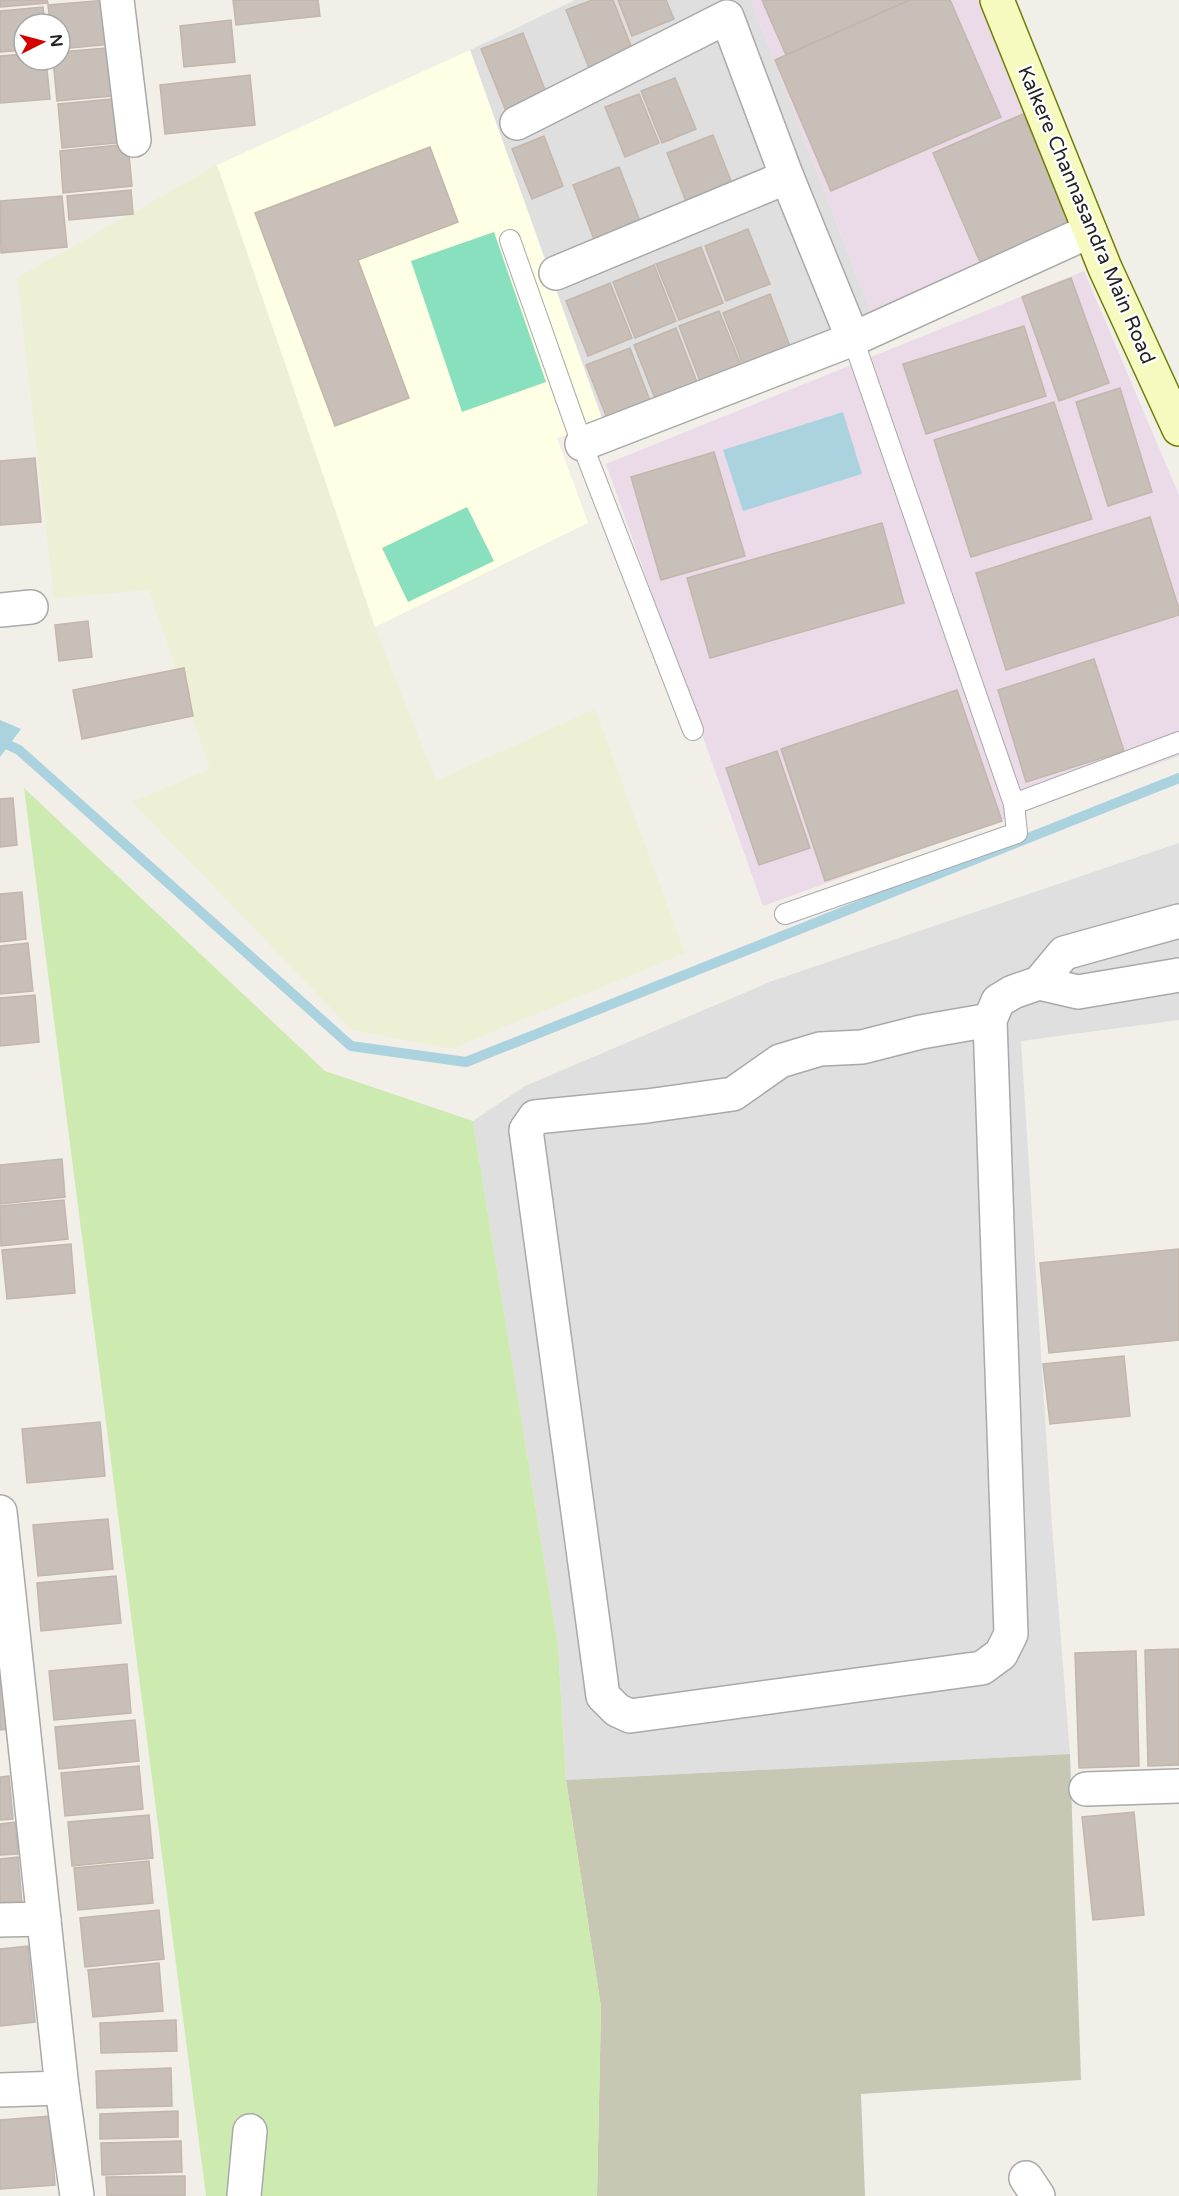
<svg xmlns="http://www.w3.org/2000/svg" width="1179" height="2196" font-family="'Varela Round',sans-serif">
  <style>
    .residential { fill: #e0dfdf }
    .industrial { fill: #ebdbe8 }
    .education { fill: #ffffe5 }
    .construction { fill: #c7c7b4 }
    .farmland { fill: #eef0d5 }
    .grass { fill: #cdebb0 }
    .pitch { fill: #88e0be }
    .water { fill: #aad3df }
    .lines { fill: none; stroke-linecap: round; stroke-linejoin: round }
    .stream { stroke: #aad3df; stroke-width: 10 }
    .building { fill: #c7bfb8; stroke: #c4b6ab; stroke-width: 1.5 }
    .lane-casing { stroke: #a9a9a9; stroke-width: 22 }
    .street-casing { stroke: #a9a9a9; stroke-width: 36 }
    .secondary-casing { stroke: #707d05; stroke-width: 36 }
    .lane { stroke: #fff; stroke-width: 20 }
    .street { stroke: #fff; stroke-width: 33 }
    .secondary { stroke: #f7fabf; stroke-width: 33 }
    .labels { text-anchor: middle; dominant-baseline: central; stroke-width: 4.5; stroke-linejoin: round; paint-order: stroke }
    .street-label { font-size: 20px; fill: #222; stroke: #fff }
  </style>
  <rect width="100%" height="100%" fill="#f2efe9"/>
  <g class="residential">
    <polygon points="575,0 751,0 871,313 686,402 604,424 470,50"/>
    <polygon points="1179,843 1179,1020 1021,1041 1052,1526 1070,1754 566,1780 558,1645 473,1121 525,1086 772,981"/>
  </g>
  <g class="industrial">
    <polygon points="751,0 978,0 1080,229 871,313"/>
    <polygon points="1084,271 1179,495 1179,756 763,906 606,464"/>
  </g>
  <polygon class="education" points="470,50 604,424 557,438 588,523 375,627 217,165"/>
  <polygon class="construction" points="1070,1754 1081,2080 861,2094 865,2196 597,2196 601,2007 566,1780"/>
  <polygon class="farmland" points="217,165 375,627 436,781 595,709 685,953 451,1049 352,1030 132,802 210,769 149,590 54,598 17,278"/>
  <polygon class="grass" points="24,788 325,1071 473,1121 558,1645 566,1780 601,2007 597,2196 206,2196"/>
  <g class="pitch">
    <polygon points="494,232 546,382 462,412 411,261"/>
    <polygon points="467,507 494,561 408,602 382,548"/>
  </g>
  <g class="water">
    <polygon points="843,412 862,474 743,511 723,450"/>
    <polygon points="0,720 21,729 0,757"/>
  </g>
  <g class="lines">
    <polyline class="stream" points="0,741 19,750 351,1046 466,1062 1179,778"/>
  </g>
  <g class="building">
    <polygon points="0,0 47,0 48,3 0,7"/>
    <polygon points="108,0 112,44 60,49 60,24 50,24 48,5"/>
    <polygon points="233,0 318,0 320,16 236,25"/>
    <polygon points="592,0 613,0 633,51 589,68 566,10"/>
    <polygon points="618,0 666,0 674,19 632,36"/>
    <polygon points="762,0 910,0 786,55"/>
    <polygon points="910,0 950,0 1001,117 831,191 775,60"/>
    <polygon points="43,7 45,24 24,24 24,50 0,52 0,11"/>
    <polygon points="231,20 235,62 184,67 180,26"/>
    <polygon points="523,33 547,95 506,111 481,49"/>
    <polygon points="118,47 123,95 57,101 53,60 60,60 60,52"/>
    <polygon points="24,54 24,60 46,60 50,99 0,103 0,56"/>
    <polygon points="250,75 255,125 165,134 160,85"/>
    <polygon points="675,78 696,129 662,143 641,91"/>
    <polygon points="639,94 659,143 625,157 605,107"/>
    <polygon points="122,98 126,142 62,148 58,104"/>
    <polygon points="1023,114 1073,229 983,269 933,153"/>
    <polygon points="713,135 733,186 687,204 667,153"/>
    <polygon points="544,136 563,186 532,199 512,149"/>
    <polygon points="128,144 132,186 63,193 60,151"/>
    <polygon points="430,147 458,222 358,260 409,398 335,426 255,213"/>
    <polygon points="619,167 640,221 594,239 573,185"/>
    <polygon points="131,190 133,214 69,220 67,196"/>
    <polygon points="62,196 67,247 1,253 0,201"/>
    <polygon points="748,229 770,284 726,301 705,246"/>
    <polygon points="701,247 723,303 679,320 656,264"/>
    <polygon points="654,265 676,321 635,338 613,282"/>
    <polygon points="1071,278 1109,383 1059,401 1022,297"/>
    <polygon points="610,283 632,338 588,356 566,301"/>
    <polygon points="770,294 791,349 744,367 723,313"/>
    <polygon points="719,311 741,365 700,381 679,326"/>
    <polygon points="1024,326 1046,396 926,434 903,364"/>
    <polygon points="676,328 700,390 658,406 634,345"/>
    <polygon points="630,348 652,406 609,423 586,365"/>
    <polygon points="1120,388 1152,492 1108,506 1076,402"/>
    <polygon points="1054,402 1092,519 971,557 934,440"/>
    <polygon points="714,452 745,556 661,580 631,477"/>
    <polygon points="35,458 41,522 0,525 0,461"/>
    <polygon points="1150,517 1179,609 1179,615 1006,670 976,573"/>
    <polygon points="882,523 904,603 710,658 687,578"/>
    <polygon points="88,621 92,657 59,661 55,625"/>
    <polygon points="1094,659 1124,751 1026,782 998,690"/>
    <polygon points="184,668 193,716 82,739 73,690"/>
    <polygon points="957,690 1002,821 825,881 781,749"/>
    <polygon points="777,751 810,848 759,865 726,768"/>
    <polygon points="13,798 17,845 0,847 0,799"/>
    <polygon points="22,892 26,939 0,942 0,894"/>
    <polygon points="28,943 33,991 0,994 0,946"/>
    <polygon points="35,995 39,1042 0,1046 0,998"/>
    <polygon points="62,1159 65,1197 0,1204 0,1165"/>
    <polygon points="64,1200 68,1239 1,1246 0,1206"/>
    <polygon points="71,1244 75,1293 7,1299 2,1250"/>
    <polygon points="1179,1249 1179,1340 1049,1353 1040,1263"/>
    <polygon points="1124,1356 1130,1416 1050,1424 1043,1364"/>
    <polygon points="100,1422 105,1476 27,1483 22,1429"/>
    <polygon points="108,1519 113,1569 38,1576 33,1525"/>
    <polygon points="116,1576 121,1623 41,1631 37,1583"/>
    <polygon points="1179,1649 1179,1765 1148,1766 1145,1650"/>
    <polygon points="1136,1651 1139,1766 1079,1768 1075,1653"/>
    <polygon points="127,1664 131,1713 54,1720 49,1671"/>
    <polygon points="3,1670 8,1729 0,1730 0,1671"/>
    <polygon points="135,1720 139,1761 59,1769 55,1727"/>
    <polygon points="139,1766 143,1809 65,1816 61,1773"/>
    <polygon points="9,1776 13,1819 0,1820 0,1777"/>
    <polygon points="1134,1812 1144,1915 1093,1920 1082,1817"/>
    <polygon points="149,1815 153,1858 72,1866 68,1822"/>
    <polygon points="15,1822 18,1854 0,1855 0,1824"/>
    <polygon points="18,1857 22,1903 0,1905 0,1859"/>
    <polygon points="149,1861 153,1903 78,1910 74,1868"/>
    <polygon points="159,1910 164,1959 85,1967 80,1918"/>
    <polygon points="28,1946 35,2022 0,2026 0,1949"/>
    <polygon points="159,1963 163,2011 93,2017 88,1970"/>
    <polygon points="176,2020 177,2051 101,2053 100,2023"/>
    <polygon points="171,2068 172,2106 97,2108 96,2071"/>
    <polygon points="178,2111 178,2137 100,2139 100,2114"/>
    <polygon points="50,2116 55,2185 0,2189 0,2120"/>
    <polygon points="181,2141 182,2172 102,2175 101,2143"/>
    <polygon points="185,2176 185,2196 107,2196 106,2177"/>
  </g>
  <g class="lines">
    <g class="lane-casing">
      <g id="lane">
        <polyline points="510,240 582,444 693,730"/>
        <polyline points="853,339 1014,804"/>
        <polyline points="785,914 1017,833 1014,804 1179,742"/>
      </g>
    </g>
    <g class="street-casing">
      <g id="street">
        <polyline points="117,0 134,140"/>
        <polyline points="517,123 727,17 787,177 853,339 1090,231"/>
        <polyline points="556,273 787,177"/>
        <polyline points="582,444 853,339"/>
        <polyline points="0,610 31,607"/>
        <polyline points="1039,983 1078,992 1179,975"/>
        <polyline points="990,1020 921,1032 862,1047 820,1049 780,1061 733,1094 647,1106 535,1117 526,1130 603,1696 617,1710 630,1716 982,1668 1001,1654 1011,1634 990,1020 998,1001 1013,992 1039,983 1064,953 1179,921"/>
        <polyline points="0,1512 62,2088 77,2196"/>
        <polyline points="1086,1789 1179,1786"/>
        <polyline points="0,1920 44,1919"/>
        <polyline points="0,2090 62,2088"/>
        <polyline points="1026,2178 1038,2196"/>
        <polyline points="244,2196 250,2131"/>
      </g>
    </g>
    <g class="secondary-casing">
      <polyline id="secondary" points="997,0 1105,268 1179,429"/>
    </g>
    <use href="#lane" class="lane"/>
    <use href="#street" class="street"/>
    <use href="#secondary" class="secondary"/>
  </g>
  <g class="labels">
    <g class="street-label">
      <text transform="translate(1086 215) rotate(67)">Kalkere Channasandra Main Road</text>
    </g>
  </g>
  <g transform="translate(42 42) rotate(84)"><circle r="28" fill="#ffffff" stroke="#a7a7a7" stroke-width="1.5"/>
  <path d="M0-4.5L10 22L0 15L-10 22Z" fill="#d40000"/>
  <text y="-9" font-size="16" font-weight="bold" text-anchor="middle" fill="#222222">N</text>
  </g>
</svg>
